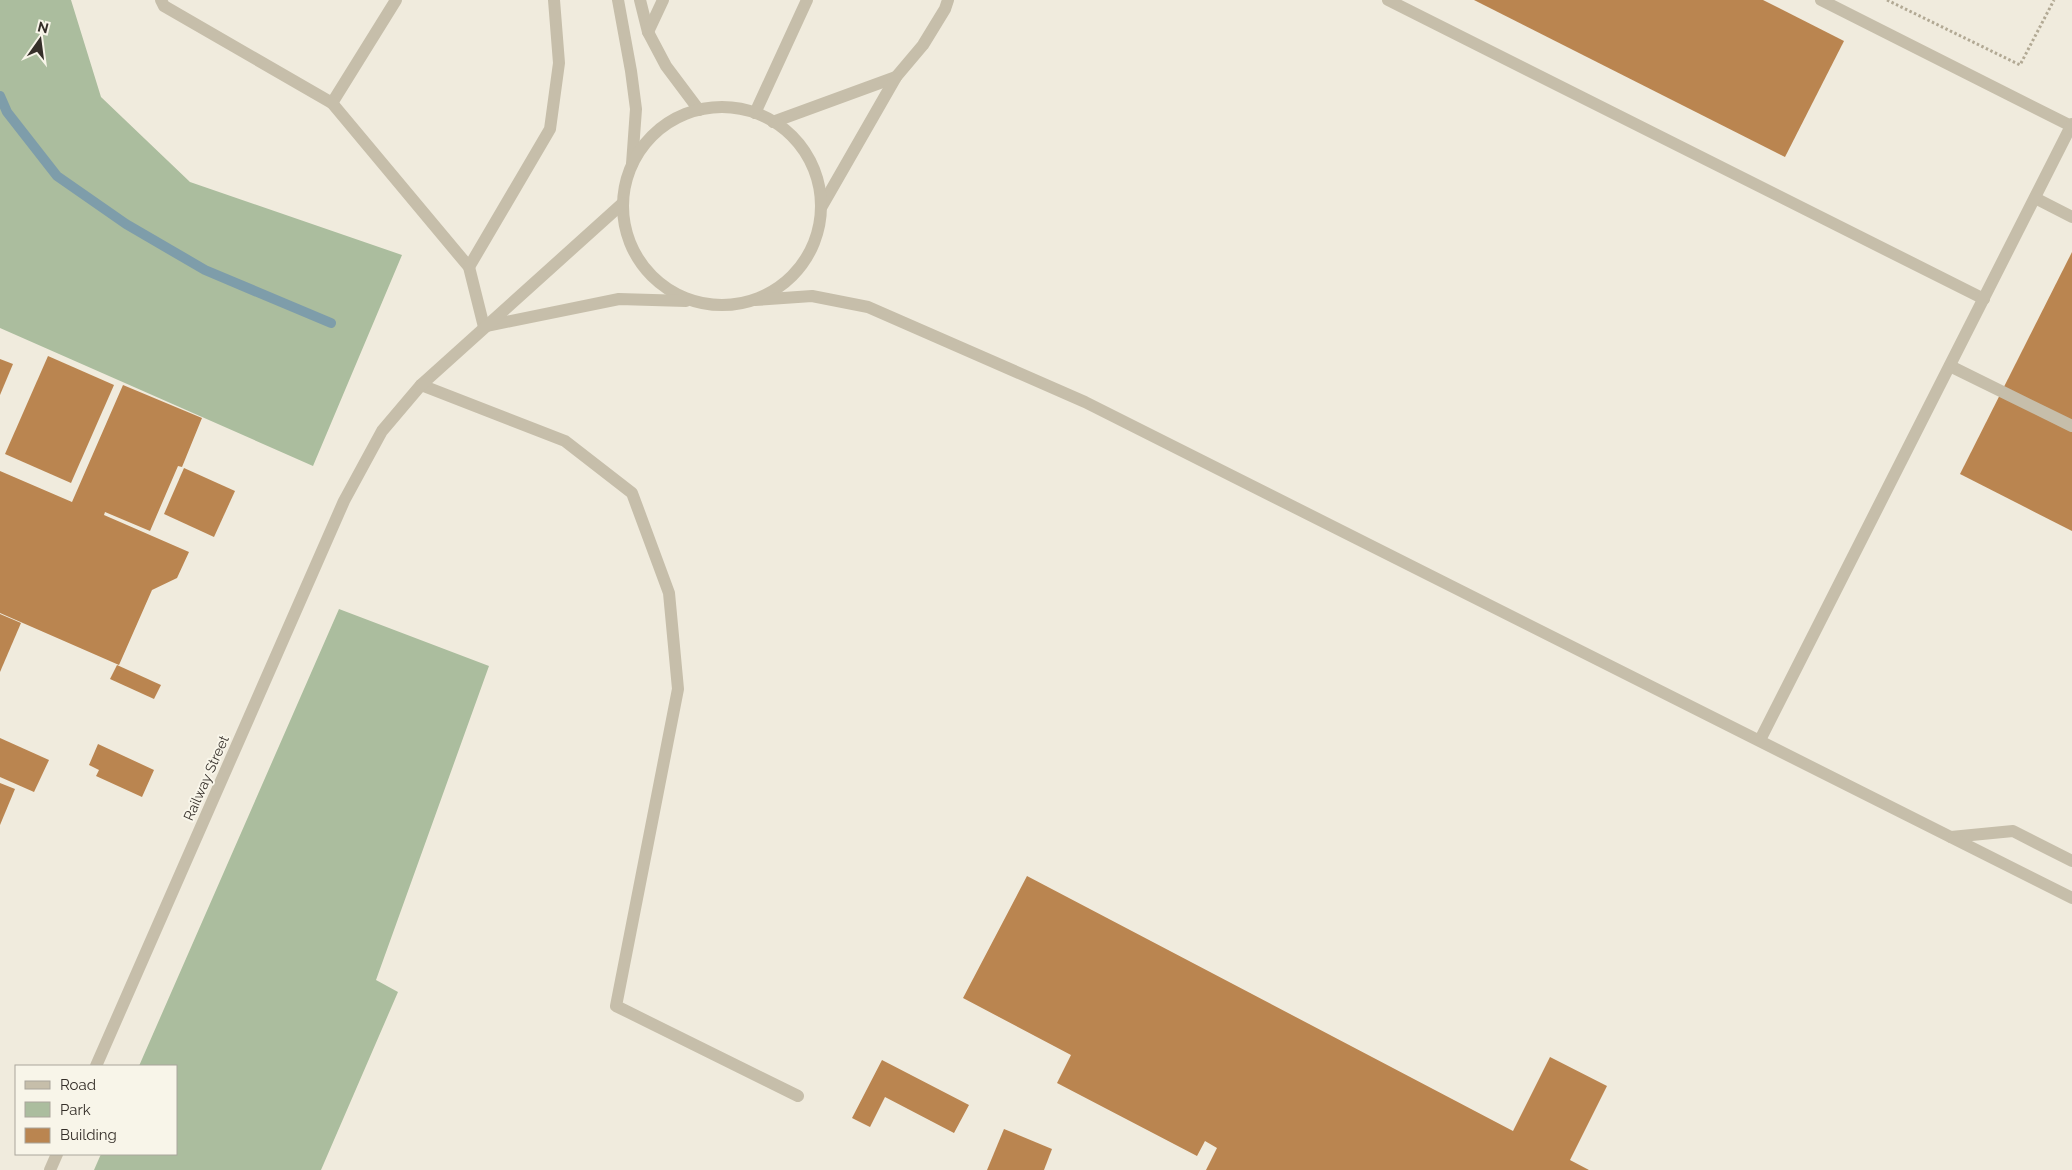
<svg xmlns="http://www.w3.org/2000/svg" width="2072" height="1170" font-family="Raleway,sans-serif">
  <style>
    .green { fill: #abbd9e }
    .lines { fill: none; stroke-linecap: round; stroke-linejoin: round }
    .stream { stroke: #7e9daa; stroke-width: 10 }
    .building { fill: #ba8550 }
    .path { stroke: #b2a994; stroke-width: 3; stroke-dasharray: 2.5 2.5; stroke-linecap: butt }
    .service { stroke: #c6beaa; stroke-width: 12 }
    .minor { stroke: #c6beaa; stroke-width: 12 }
    .labels { text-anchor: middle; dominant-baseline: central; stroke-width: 4; stroke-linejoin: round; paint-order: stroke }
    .street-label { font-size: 14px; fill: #352f29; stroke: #f8f5e9 }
  </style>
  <rect width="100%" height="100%" fill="#f0ebdd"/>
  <g class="green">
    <polygon points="0,0 71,0 101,97 190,182 402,255 313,466 0,328"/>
    <polygon points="339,609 489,666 376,980 398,992 321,1170 94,1170 101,1154 176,1154 176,1066 139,1066"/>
  </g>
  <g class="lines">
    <polyline class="stream" points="0,96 7,112 57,176 126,224 205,270 331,323"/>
  </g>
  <g class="building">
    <polygon points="1474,0 1763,0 1844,41 1785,157"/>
    <polygon points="2072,252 2072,531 1960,474"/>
    <polygon points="48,356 114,385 71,483 5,454"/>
    <polygon points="0,359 13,364 0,395"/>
    <polygon points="123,385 202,418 182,467 178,466 150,531 105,512 104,515 189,552 177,578 152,590 119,665 0,613 0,471 72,502"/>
    <polygon points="184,468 235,491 214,537 164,514"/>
    <polygon points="0,614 21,623 0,672"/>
    <polygon points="117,665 161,685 154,699 110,679"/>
    <polygon points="0,738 49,760 34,792 0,777"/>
    <polygon points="98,744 154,770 142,797 96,776 99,770 89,765"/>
    <polygon points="0,783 15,789 0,825"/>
    <polygon points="1027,876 1513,1131 1550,1057 1607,1086 1570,1160 1589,1170 1206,1170 1217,1148 1205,1141 1197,1156 1057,1083 1071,1055 963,998"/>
    <polygon points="882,1060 969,1105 954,1133 885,1097 870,1127 852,1118"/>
    <polygon points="1004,1129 1052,1149 1044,1170 987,1170"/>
  </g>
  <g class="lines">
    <polyline class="path" points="1887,0 2020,65 2054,0"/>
    <g class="service">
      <polyline points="161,0 164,6 332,103 396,0"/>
      <polyline points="618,0 631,71 636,109 632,164"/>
      <polyline points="640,0 648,32 666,66 699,110"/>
      <polyline points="1388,0 1984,299"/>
      <polyline points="1821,0 2071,126"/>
      <polyline points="648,32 663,0"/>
      <polyline points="332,103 469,267 484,327"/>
      <polyline points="773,122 896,77"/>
      <polyline points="2035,198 2072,217"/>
      <polyline points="822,206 896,77 923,45 945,9 948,0"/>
      <polyline points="469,267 550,129 559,63 554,0"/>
      <polyline points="1950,366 2072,426"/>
      <polyline points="421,385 565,441 632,493 669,593 678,689 616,1006 798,1096"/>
      <polyline points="1760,740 2072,124"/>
      <polyline points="1951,837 2013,831 2072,861"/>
    </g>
    <g class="minor">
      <circle cx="722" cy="206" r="99"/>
      <polyline points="755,113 807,0"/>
      <polyline points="755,300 812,296 868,307 1085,402 2072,898"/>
      <polyline points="486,326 619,299 686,301"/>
      <polyline points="96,1066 344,501 382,431 421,385 623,203"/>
      <polyline points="50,1170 57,1154"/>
    </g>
  </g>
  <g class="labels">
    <g class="street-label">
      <text transform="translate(206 778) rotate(-66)">Railway Street</text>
    </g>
  </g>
  <rect x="15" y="1065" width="162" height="90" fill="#f8f5e9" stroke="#aaa69c"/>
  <rect x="25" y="1081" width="25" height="8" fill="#c6beaa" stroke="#aaa69c"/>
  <text x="60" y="1090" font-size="15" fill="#352f29">Road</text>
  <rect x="25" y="1102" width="25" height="15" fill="#abbd9e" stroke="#aaa69c"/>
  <text x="60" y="1115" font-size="15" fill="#352f29">Park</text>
  <rect x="25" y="1128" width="25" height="15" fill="#ba8550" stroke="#aaa69c"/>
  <text x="60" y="1140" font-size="15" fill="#352f29">Building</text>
  <g transform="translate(40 40) rotate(14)" stroke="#f8f5e9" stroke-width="4" paint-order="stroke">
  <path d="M0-4L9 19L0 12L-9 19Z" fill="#352f29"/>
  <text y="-8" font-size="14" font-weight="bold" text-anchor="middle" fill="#352f29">N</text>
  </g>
</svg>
